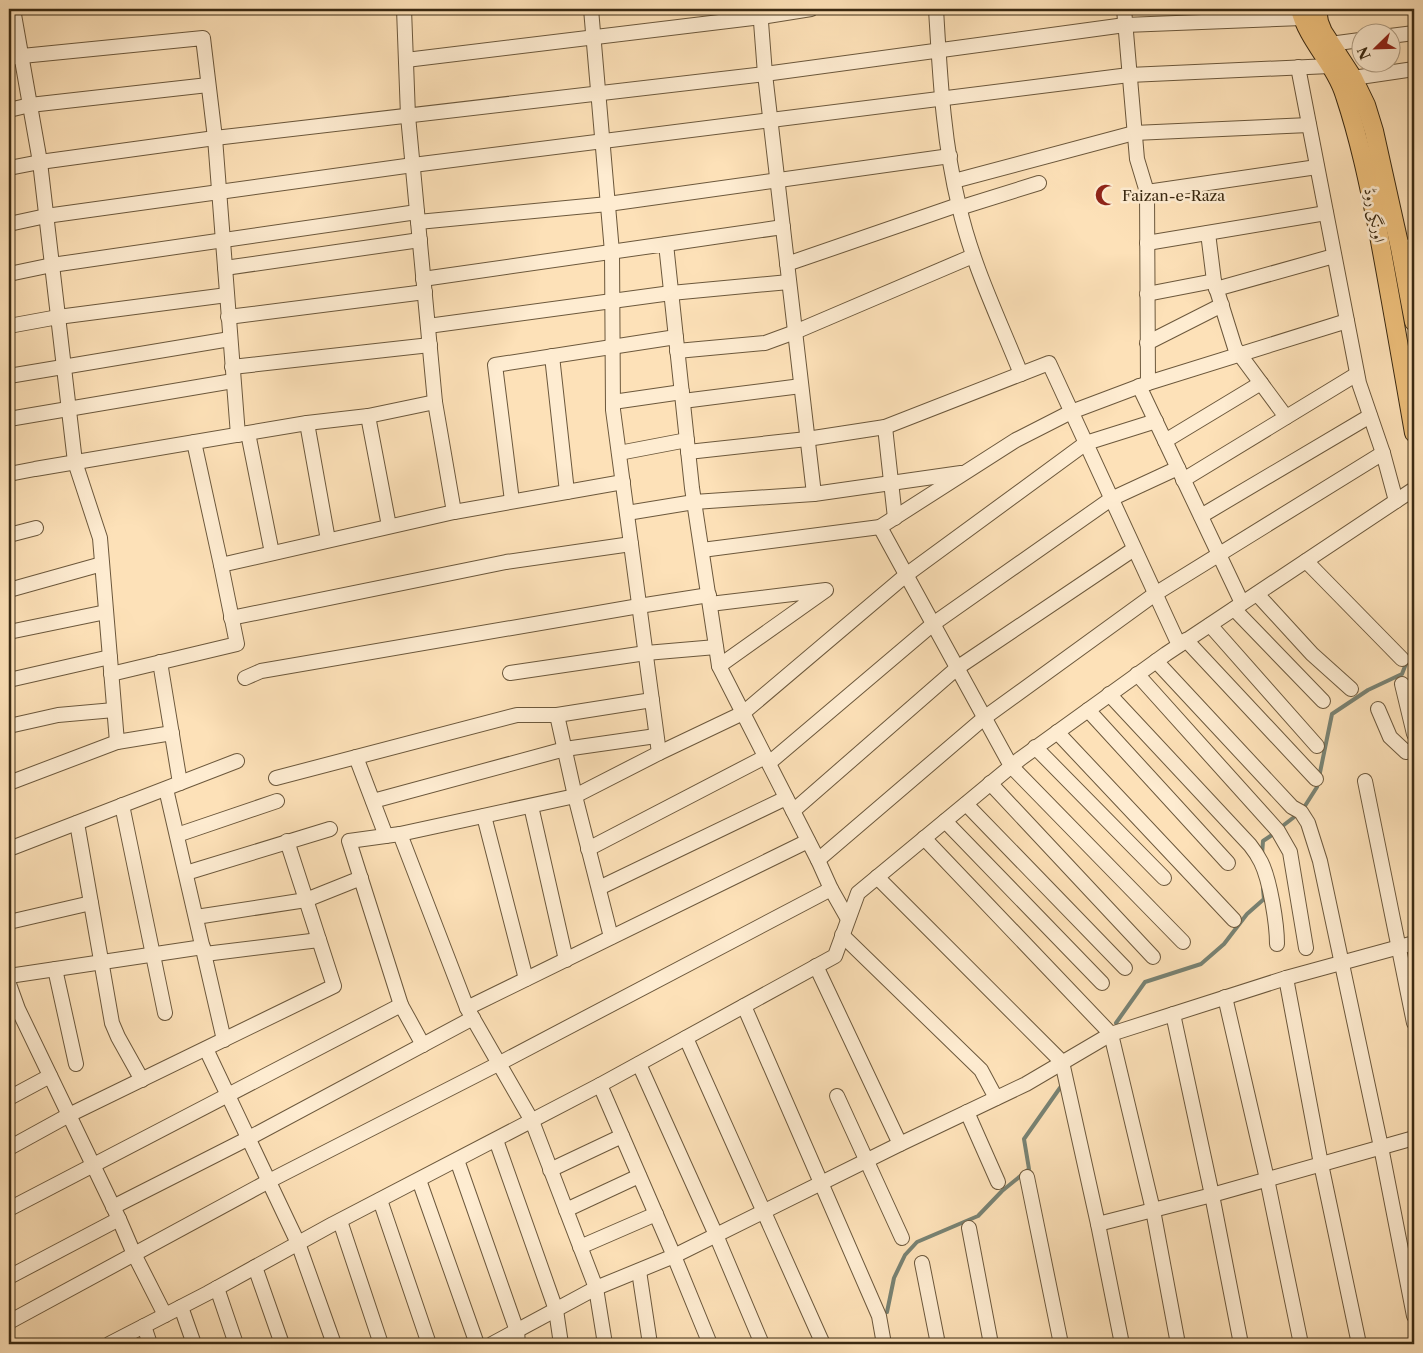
<svg xmlns="http://www.w3.org/2000/svg" width="1423" height="1353" font-family="'Libre Caslon Text',Amiri,serif">
  <style>
    .lines { fill: none; stroke-linecap: round; stroke-linejoin: round }
    .stream { stroke: #788273; stroke-width: 4 }
    .minor-casing { stroke: #6c583c; stroke-width: 16 }
    .major-casing { stroke: #3b2a12; stroke-width: 20 }
    .minor { stroke: #feecd1; stroke-width: 14 }
    .major { stroke: #eec07c; stroke-width: 18 }
    .labels { text-anchor: middle; dominant-baseline: central; stroke-width: 5; stroke-linejoin: round; paint-order: stroke }
    .poi-label { font-size: 15px; fill: #3b2a12; stroke: #feecd1; text-anchor: start }
    .street-label { font-size: 15px; fill: #3b2a12; stroke: #feecd1 }
  </style>
  <rect width="100%" height="100%" fill="#fde1b8"/>
  <filter id="stains"><feTurbulence type="fractalNoise" baseFrequency=".004" numOctaves="4"/><feColorMatrix values="0 0 0 0 .2 0 0 0 0 .09 0 0 0 0 .02 0 0 0 .5 -.17"/></filter>
  <radialGradient id="worn" r=".72"><stop offset=".6" stop-color="#630" stop-opacity="0"/><stop offset="1" stop-color="#630" stop-opacity=".3"/></radialGradient>
  <g class="lines">
    <g class="stream">
      <polyline points="1303,809 1317,787 1332,714 1368,690 1402,674 1414,643"/>
      <polyline points="1280,828 1298,814"/>
      <polyline points="1262,855 1263,841 1275,833"/>
      <polyline points="1116,1023 1145,982 1201,964 1224,944 1247,914 1264,899 1263,889"/>
      <polyline points="887,1312 894,1278 905,1255 917,1242 978,1216 1002,1191 1029,1169 1024,1139 1062,1085"/>
    </g>
    <g class="minor-casing">
      <g id="minor">
        <polyline points="13,9 40,162 75,462 100,538 117,742"/>
        <polyline points="404,9 408,116 435,402 454,512"/>
        <polyline points="591,9 612,252 613,410 659,753"/>
        <polyline points="760,9 765,74 814,494"/>
        <path d="M936,9C940,75 943,141 959,206C972,264 999,319 1021,374"/>
        <polyline points="1390,36 1414,33"/>
        <polyline points="1330,44 1360,40"/>
        <polyline points="9,58 22,56 203,38 215,138 238,435"/>
        <polyline points="406,60 761,17 811,9"/>
        <polyline points="1298,67 1359,383 1383,453 1396,501"/>
        <polyline points="1353,78 1414,69"/>
        <polyline points="9,110 30,105 208,85"/>
        <polyline points="9,168 40,162 215,138 765,74 1125,25 1302,18"/>
        <polyline points="954,181 1134,133 1309,125"/>
        <polyline points="1147,192 1317,167"/>
        <polyline points="959,208 1039,183"/>
        <polyline points="418,222 608,204 950,156"/>
        <polyline points="9,224 46,216 413,165 1129,75 1330,66"/>
        <polyline points="1208,233 1214,281 1235,348 1286,417"/>
        <polyline points="1147,243 1326,213"/>
        <polyline points="666,244 783,227"/>
        <polyline points="1400,248 1414,246"/>
        <polyline points="787,264 958,205"/>
        <polyline points="225,268 420,240"/>
        <polyline points="9,274 52,265 417,212"/>
        <polyline points="423,279 666,244 692,488 719,666 818,860 831,889 848,919"/>
        <polyline points="1216,289 1334,256"/>
        <polyline points="1147,294 1214,281"/>
        <polyline points="228,317 425,292"/>
        <polyline points="9,326 58,317 227,295"/>
        <polyline points="428,326 671,293 789,282"/>
        <polyline points="1147,343 1222,305"/>
        <polyline points="677,351 765,343 795,332 973,256"/>
        <polyline points="552,356 567,492"/>
        <polyline points="232,367 430,345"/>
        <polyline points="9,376 230,339"/>
        <polyline points="1148,383 1347,321"/>
        <polyline points="1139,386 1242,603"/>
        <polyline points="683,401 801,386"/>
        <polyline points="613,402 682,392"/>
        <polyline points="368,416 389,526"/>
        <polyline points="9,419 233,381"/>
        <polyline points="307,423 328,540"/>
        <polyline points="885,427 895,518"/>
        <polyline points="248,433 272,553"/>
        <polyline points="1165,441 1261,383"/>
        <polyline points="688,452 807,439 885,427 1049,363 1179,645"/>
        <polyline points="619,453 687,440"/>
        <polyline points="9,474 35,469 307,423 368,416 435,402"/>
        <polyline points="1183,480 1357,374"/>
        <polyline points="512,501 495,365 676,337"/>
        <polyline points="627,513 694,502 814,494 961,473"/>
        <polyline points="1201,516 1370,416"/>
        <polyline points="880,527 1011,766 1183,942"/>
        <polyline points="9,535 36,528"/>
        <polyline points="702,550 880,527 1016,440 1071,412 1148,383 1147,192 1137,159 1124,9"/>
        <polyline points="1306,561 1402,659"/>
        <polyline points="221,565 454,512 623,482"/>
        <polyline points="9,590 102,564"/>
        <polyline points="1257,594 1312,654 1351,689"/>
        <polyline points="710,604 826,590 719,666"/>
        <polyline points="1234,609 1323,701"/>
        <polyline points="231,618 506,562 631,544"/>
        <polyline points="1210,625 1317,746"/>
        <polyline points="9,632 106,612"/>
        <polyline points="1186,640 1316,779"/>
        <polyline points="1156,661 1292,807 1301,812 1308,823 1320,861 1381,1147 1414,1316"/>
        <polyline points="160,662 180,783"/>
        <polyline points="510,673 646,653 716,647"/>
        <polyline points="111,674 237,644 221,565 194,442"/>
        <polyline points="1137,674 1278,831 1290,852 1306,948"/>
        <polyline points="245,678 261,671 639,606 709,595"/>
        <polyline points="9,680 110,657"/>
        <polyline points="1402,684 1414,734"/>
        <path d="M1109,694L1250,845C1254,850 1258,856 1261,862C1270,880 1277,924 1277,944"/>
        <polyline points="1378,709 1390,737 1406,752 1414,750"/>
        <polyline points="1088,710 1228,863"/>
        <polyline points="557,715 652,700"/>
        <polyline points="9,726 58,715 114,710"/>
        <polyline points="1057,732 1234,920"/>
        <polyline points="1035,747 1164,878"/>
        <polyline points="356,757 386,836"/>
        <polyline points="769,763 933,624 1111,499 1178,468"/>
        <polyline points="276,778 517,715 557,715 575,796 611,937"/>
        <polyline points="1365,781 1414,1023"/>
        <polyline points="9,783 117,742 172,733"/>
        <polyline points="990,783 1153,957"/>
        <polyline points="166,789 224,1040"/>
        <polyline points="373,801 565,749 656,736"/>
        <polyline points="966,804 1125,968"/>
        <polyline points="122,805 165,1013"/>
        <polyline points="531,806 566,960"/>
        <polyline points="793,811 957,668 1134,549"/>
        <polyline points="484,816 526,979"/>
        <polyline points="945,821 1102,983"/>
        <polyline points="77,823 112,1023 118,1037 142,1080"/>
        <polyline points="400,834 467,1008 532,1121 596,1288 605,1344"/>
        <polyline points="177,835 277,801"/>
        <polyline points="924,838 1111,1034 1153,1210 1178,1344"/>
        <polyline points="9,849 237,761"/>
        <polyline points="588,849 765,757"/>
        <polyline points="818,860 984,718 1155,594 1383,453"/>
        <polyline points="186,873 330,829"/>
        <polyline points="877,877 1062,1062 1098,1224 1122,1344"/>
        <polyline points="599,888 786,798"/>
        <polyline points="196,917 306,900 361,878"/>
        <polyline points="9,922 91,903"/>
        <polyline points="842,935 981,1070 996,1098"/>
        <polyline points="205,954 319,940"/>
        <polyline points="816,966 900,1144"/>
        <polyline points="55,969 76,1064"/>
        <polyline points="9,976 203,947"/>
        <polyline points="1286,978 1321,1164 1359,1344"/>
        <polyline points="9,984 18,1009 119,1219 134,1254 165,1315"/>
        <polyline points="1225,997 1267,1179 1301,1344"/>
        <polyline points="744,1006 879,1316 884,1344"/>
        <polyline points="467,1008 808,841"/>
        <polyline points="1173,1014 1212,1195 1241,1344"/>
        <polyline points="686,1038 823,1344"/>
        <polyline points="423,1045 401,1005 349,841 400,834 575,796 659,753 743,713 906,575 1086,443 1156,421"/>
        <polyline points="206,1049 298,1243 334,1344"/>
        <polyline points="639,1064 716,1235 762,1344"/>
        <polyline points="600,1085 674,1256 710,1344"/>
        <polyline points="837,1096 902,1238"/>
        <polyline points="9,1098 50,1076"/>
        <polyline points="967,1112 998,1182"/>
        <polyline points="496,1140 556,1310 561,1344"/>
        <polyline points="9,1148 69,1115 334,986 287,841"/>
        <polyline points="457,1160 517,1331 518,1344"/>
        <polyline points="550,1170 622,1136"/>
        <polyline points="1027,1177 1061,1344"/>
        <polyline points="419,1180 477,1344"/>
        <polyline points="380,1200 429,1344"/>
        <polyline points="113,1207 249,1138 473,1018"/>
        <polyline points="9,1209 401,1005"/>
        <polyline points="566,1210 639,1176"/>
        <polyline points="340,1221 381,1344"/>
        <polyline points="1098,1224 1212,1195 1414,1138"/>
        <polyline points="969,1228 991,1344"/>
        <polyline points="580,1247 656,1214"/>
        <polyline points="922,1263 938,1344"/>
        <polyline points="255,1267 282,1344"/>
        <polyline points="639,1271 650,1344"/>
        <polyline points="9,1277 119,1219"/>
        <polyline points="217,1288 236,1344"/>
        <polyline points="181,1307 194,1344"/>
        <polyline points="9,1322 269,1181 500,1063 831,889"/>
        <polyline points="144,1326 150,1344"/>
        <polyline points="109,1344 208,1293 333,1224 600,1085 835,956 858,893 1020,759 1166,654 1414,489"/>
        <polyline points="492,1344 596,1288 674,1256 900,1144 1026,1084 1111,1034 1286,978 1414,943"/>
      </g>
    </g>
    <g class="major-casing">
      <g id="major">
        <path d="M1300,9C1308,41 1336,65 1345,96C1359,138 1368,181 1377,225C1390,294 1402,364 1414,433"/>
        <polyline points="1317,9 1319,22 1323,32 1353,78 1366,105 1374,131 1400,248 1414,322"/>
      </g>
    </g>
    <use href="#minor" class="minor"/>
    <use href="#major" class="major"/>
  </g>
  <defs>
    <g id="mosque-bare" transform="scale(1.725)"><path d="M3.5-4.9A6 6 0 1 0 3.5 4.9A5 5 0 1 1 3.5-4.9Z" fill="#8f2418" stroke="#feecd1" stroke-width="2.5" paint-order="stroke"/></g>
  </defs>
  <g fill-rule="evenodd">
    <use href="#mosque-bare" x="1106" y="195"/>
  </g>
  <g class="labels">
    <g class="poi-label">
      <text x="1122" y="195">Faizan-e-Raza</text>
    </g>
    <g class="street-label">
      <text transform="translate(1375 215) rotate(79)">اورنگی روڈ</text>
    </g>
  </g>
  <rect width="1423" height="1353" fill="none" stroke="#fde1b8" stroke-width="30"/>
  <rect x="10" y="10" width="1403" height="1333" fill="none" stroke="#3b2a12" stroke-width="2.5"/>
  <rect x="15" y="15" width="1393" height="1323" fill="none" stroke="#3b2a12"/>
  <g transform="translate(1376 48) rotate(247)"><circle r="24" fill="#feecd1" stroke="#b09e85"/>
  <path d="M0-4L9 19L0 12L-9 19Z" fill="#8f2418"/>
  <text y="-8" font-size="14" font-weight="bold" text-anchor="middle" fill="#3b2a12">N</text>
  </g>
  <rect width="100%" height="100%" filter="url(#stains)"/>
  <rect width="100%" height="100%" fill="url(#worn)"/>
</svg>
